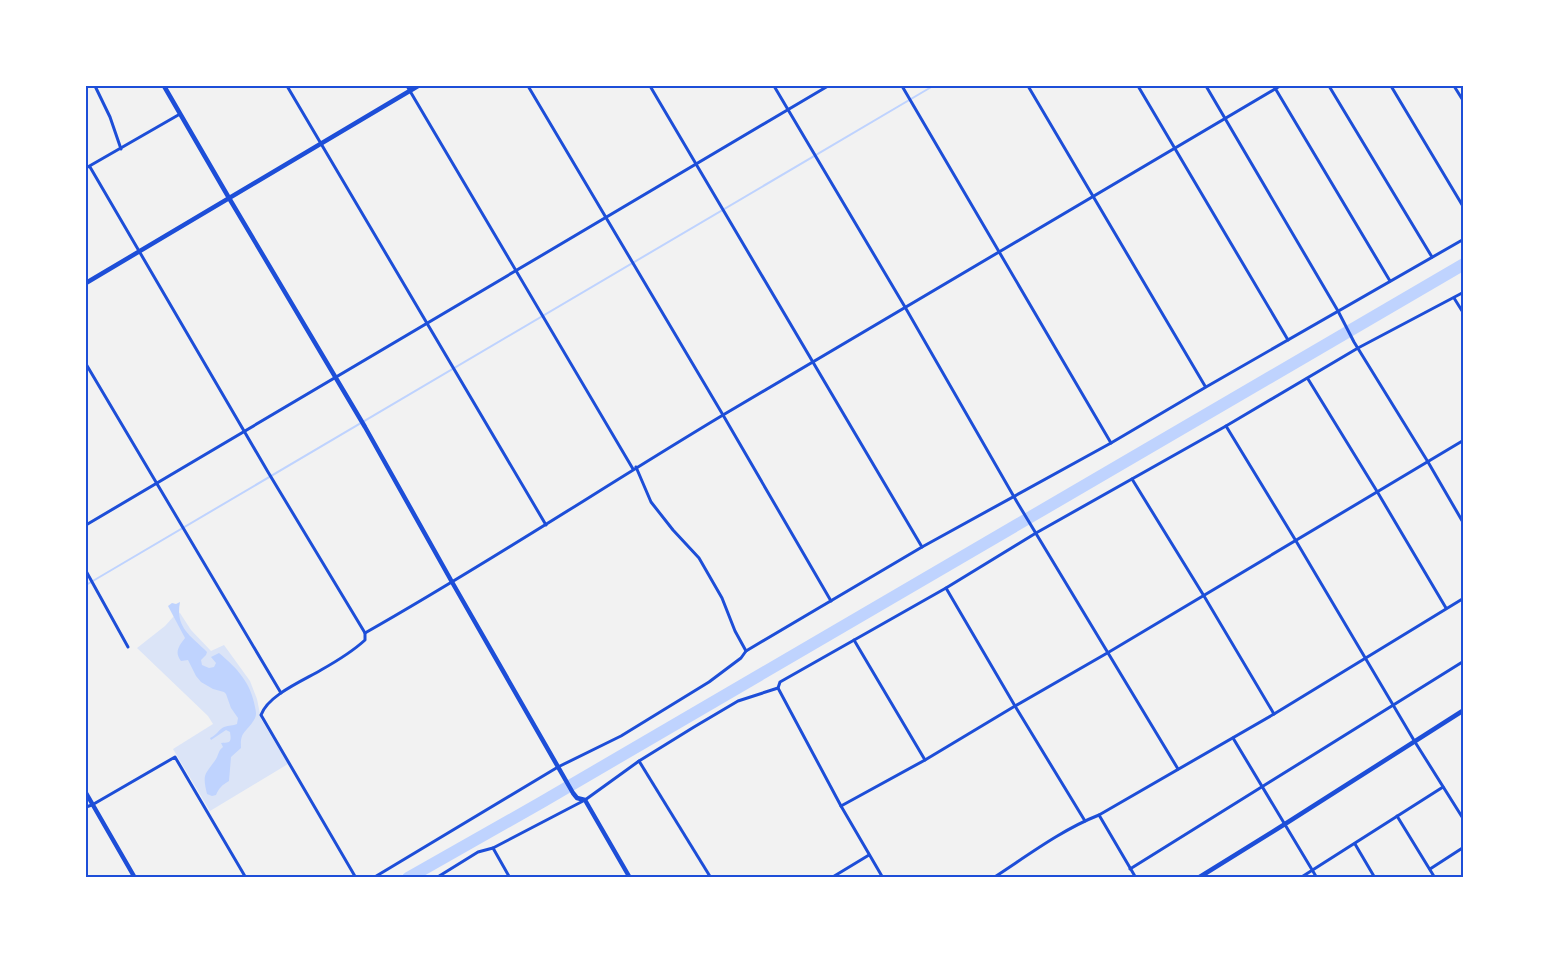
<svg xmlns="http://www.w3.org/2000/svg" width="1549" height="963" font-family="Roboto,sans-serif">
  <style>
    .green { fill: #dbe4f7 }
    .water { fill: #bfd3fe }
    .lines { fill: none; stroke-linecap: round; stroke-linejoin: round }
    .stream { stroke: #bfd3fe; stroke-width: 2 }
    .river { stroke: #bfd3fe; stroke-width: 12 }
    .minor { stroke: #1d4ed8; stroke-width: 3 }
    .tertiary { stroke: #1d4ed8; stroke-width: 4.5 }
    .neatline { fill: none; stroke: #1d4ed8; stroke-width: 2 }
  </style>
  <rect width="100%" height="100%" fill="#f2f2f2"/>
  <polygon class="green" points="180,613 191,630 211,651 224,645 250,681 257,699 261,719 288,764 210,811 173,749 213,724 208,716 137,648 165,626 174,616"/>
  <path class="water" d="M180,602C175,628 191,636 207,652L206,655L201,660L202,665L209,668L214,667L216,663L211,657L219,653C237,668 251,683 255,707C256,712 257,715 254,720C246,733 240,731 241,748L231,757L229,781C222,785 219,788 216,795L212,796L207,794C202,773 205,775 216,759C219,754 218,751 223,747L221,743C229,742 232,744 230,732L226,730L211,740L210,738C217,735 219,729 224,727C229,725 233,726 237,724L238,718L231,708L226,694L224,692L213,689L201,682L196,676L188,660L181,661C174,652 179,646 185,638L168,606L172,603L176,604Z"/>
  <g class="lines">
    <polyline class="stream" points="86,585 933,86"/>
    <polyline class="river" points="408,878 542,802 1464,264"/>
    <g class="minor">
      <polyline points="95,86 110,117 121,149"/>
      <polyline points="287,86 546,525"/>
      <polyline points="407,86 633,469"/>
      <polyline points="528,86 723,415 831,601"/>
      <polyline points="650,86 922,547"/>
      <polyline points="774,86 905,307 1017,502 1178,769"/>
      <polyline points="902,86 1111,443"/>
      <polyline points="1028,86 1205,386"/>
      <polyline points="1138,86 1288,340"/>
      <polyline points="1206,86 1338,311 1354,342 1428,462 1464,524"/>
      <polyline points="1329,86 1432,257"/>
      <polyline points="1391,86 1464,208"/>
      <polyline points="1454,86 1464,102"/>
      <polyline points="1275,88 1390,281"/>
      <path d="M90,167L268,472L365,633V640C352,652 337,661 321,670C304,680 268,695 261,715L356,878"/>
      <polyline points="86,168 180,114"/>
      <polyline points="1454,298 1464,314"/>
      <polyline points="86,364 281,693"/>
      <polyline points="1308,379 1378,493 1446,608"/>
      <polyline points="1226,426 1296,541 1415,742 1464,820"/>
      <polyline points="636,467 651,502 673,530 699,558 722,598 735,631 746,651"/>
      <polyline points="1132,479 1204,596 1274,714"/>
      <polyline points="86,525 828,86"/>
      <polyline points="86,571 128,647"/>
      <polyline points="946,588 1015,706 1085,821"/>
      <path d="M365,633C487,564 603,487 723,415L1280,86"/>
      <polyline points="854,640 925,760"/>
      <polyline points="778,688 841,806 883,878"/>
      <polyline points="1233,738 1317,878"/>
      <polyline points="639,761 711,878"/>
      <polyline points="841,806 925,760 1015,706 1109,652 1464,440"/>
      <polyline points="86,807 92,805 175,757 246,878"/>
      <polyline points="1099,815 1136,878"/>
      <polyline points="1397,816 1435,878"/>
      <polyline points="1355,844 1375,878"/>
      <polyline points="493,848 510,878"/>
      <polyline points="1130,869 1464,661"/>
      <polyline points="1430,869 1464,847"/>
      <polyline points="373,878 558,767 621,736 709,682 741,658 746,651 922,547 1111,443 1206,387 1464,239"/>
      <polyline points="436,878 478,852 493,848 585,800 639,761 694,727 738,701 778,688 780,682 946,588 1036,533 1226,426 1358,348 1464,292"/>
      <polyline points="831,878 869,855"/>
      <path d="M993,878C1027,856 1061,830 1099,815L1274,714L1464,598"/>
      <polyline points="1300,878 1443,787"/>
    </g>
    <g class="tertiary">
      <polyline points="164,86 229,198 365,427 452,582 573,793 577,798 585,800 630,878"/>
      <polyline points="86,283 418,86"/>
      <polyline points="86,793 135,878"/>
      <polyline points="1198,878 1285,824 1464,710"/>
    </g>
  </g>
  <rect width="1549" height="963" fill="none" stroke="#ffffff" stroke-width="174"/>
  <rect x="87" y="87" width="1375" height="789" class="neatline"/>
</svg>
